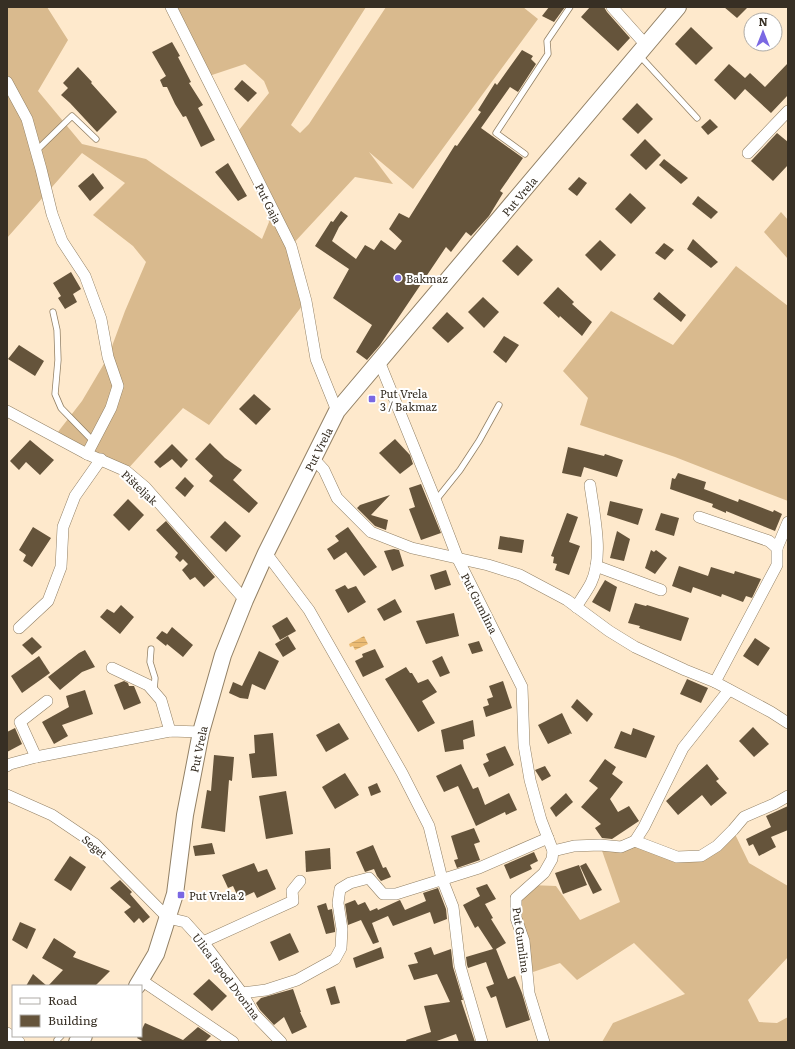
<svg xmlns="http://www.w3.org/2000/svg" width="795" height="1049" font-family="Literata,serif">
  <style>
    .grass { fill: #d9ba8e }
    .water { fill: url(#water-rules) }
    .building { fill: #65543b }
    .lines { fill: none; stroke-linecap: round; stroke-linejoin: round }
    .service-casing { stroke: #928065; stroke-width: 7 }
    .minor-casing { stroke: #928065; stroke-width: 12 }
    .secondary-casing { stroke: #928065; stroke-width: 18 }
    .service { stroke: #fff; stroke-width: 5.5 }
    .minor { stroke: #fff; stroke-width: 11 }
    .secondary { stroke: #fff; stroke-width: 16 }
    .poi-dot { fill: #7a68e3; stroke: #fff; stroke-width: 1.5 }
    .labels { text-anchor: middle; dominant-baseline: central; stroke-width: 4; stroke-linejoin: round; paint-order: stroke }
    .street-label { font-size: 11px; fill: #372f24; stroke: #fff }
    .poi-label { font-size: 11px; fill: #372f24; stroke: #fff; text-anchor: start }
  </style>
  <defs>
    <pattern id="water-rules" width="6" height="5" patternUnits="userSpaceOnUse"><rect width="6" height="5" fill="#ebbb74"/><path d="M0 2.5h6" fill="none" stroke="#caa164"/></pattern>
  </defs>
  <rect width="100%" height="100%" fill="#fee9cc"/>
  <g class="grass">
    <polygon points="7,7 47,7 68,40 38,91 82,144 146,159 262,239 269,222 259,183 235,135 269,93 264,81 245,64 206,77 171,7 366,7 291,125 300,133 309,124 386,7 523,7 538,19 413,189 369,152 393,184 355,177 291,246 306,301 209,425 183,408 126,471 54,437 82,401 108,357 125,311 146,262 133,246 93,215 125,183 82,153 7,238"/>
    <polygon points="781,212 788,220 788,259 764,232"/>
    <polygon points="736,266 788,306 788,501 675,457 580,425 588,398 563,371 611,311 673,345"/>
    <polygon points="733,830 749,863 788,886 788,957 748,1000 759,1022 777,1023 788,1017 788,1042 602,1042 613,1023 685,994 634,943 577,980 560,963 527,974 516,898 530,885 556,886 580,920 620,902 600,845 635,841 652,849 701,856"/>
  </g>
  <polygon class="water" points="364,636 368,644 355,650 353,646 350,647 349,644"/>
  <g class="building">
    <polygon points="549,7 565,7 554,22 542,16"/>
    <polygon points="590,7 604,7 607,12 630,38 618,51 581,17"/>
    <polygon points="724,7 748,7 737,18"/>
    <polygon points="691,27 713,48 696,65 675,44"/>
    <polygon points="172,42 180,56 178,57 191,82 189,83 203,105 198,108 215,140 201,147 186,116 183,117 175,104 167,87 163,87 160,80 166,76 152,52"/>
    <polygon points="522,50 533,56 531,59 536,64 518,92 510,87 481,128 523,158 500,191 503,193 489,216 471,236 466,232 451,252 446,247 380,345 367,360 356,352 372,325 333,298 349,269 315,246 331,221 333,222 341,211 348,216 339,227 332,241 356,259 365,245 374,250 381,240 395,250 402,241 389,229 399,213 409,218 455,145 457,146 481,112 478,110 495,83 497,85"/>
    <polygon points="788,63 788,95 771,113 745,89 735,100 714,80 729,64 745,78 750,73 765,87"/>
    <polygon points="78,67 92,82 91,83 117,112 97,132 70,103 61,95 68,88 63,83"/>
    <polygon points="242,80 257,93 248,102 234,89"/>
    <polygon points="637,103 653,119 638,134 622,119"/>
    <polygon points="710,119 718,127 708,135 701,127"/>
    <polygon points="777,133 788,142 788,165 773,181 751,161"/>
    <polygon points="645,139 661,155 646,170 630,155"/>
    <polygon points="664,159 688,178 681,184 659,165"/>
    <polygon points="228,163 247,196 238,201 215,172"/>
    <polygon points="93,173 104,188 90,201 78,186"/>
    <polygon points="579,177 587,183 577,196 568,189"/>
    <polygon points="630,193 646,208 631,224 615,209"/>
    <polygon points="698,196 718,212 711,219 692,204"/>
    <polygon points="693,239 718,262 711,268 687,249"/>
    <polygon points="600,240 616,255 601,271 585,255"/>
    <polygon points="664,243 674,250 665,260 655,253"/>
    <polygon points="517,245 533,260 518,276 502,261"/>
    <polygon points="71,272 81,289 73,294 77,302 65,309 58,298 61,296 53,283"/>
    <polygon points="558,287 574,302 572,304 592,322 582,336 560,316 559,318 543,303"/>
    <polygon points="659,292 686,315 681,322 653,299"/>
    <polygon points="483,297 499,312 484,328 468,312"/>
    <polygon points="447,312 464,328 448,343 432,328"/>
    <polygon points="504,336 519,345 506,363 493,352"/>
    <polygon points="19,345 44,361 35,376 8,359"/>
    <polygon points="254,394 271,409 256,425 239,409"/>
    <polygon points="395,439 410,455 413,464 400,474 379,453"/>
    <polygon points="30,440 54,460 40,475 26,462 19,470 10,461"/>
    <polygon points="210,443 225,458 242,470 233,480 258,503 249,513 209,481 213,476 195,459"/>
    <polygon points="172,444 188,460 181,468 172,459 160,468 154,462"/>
    <polygon points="568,447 604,456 605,454 623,460 617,477 584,467 581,477 562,473"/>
    <polygon points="678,473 706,482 704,489 738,502 739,499 773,512 774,510 782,514 775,531 726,511 726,513 712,507 713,504 670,489 672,478 675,479"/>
    <polygon points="185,477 194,486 185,497 175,488"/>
    <polygon points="421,484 441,533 421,540 409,509 415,507 409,488"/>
    <polygon points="390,495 371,515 388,520 386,530 375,526 357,508 360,505"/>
    <polygon points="128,499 144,515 129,531 113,515"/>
    <polygon points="610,501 643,509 638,525 607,515"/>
    <polygon points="567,513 578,517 569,542 580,546 569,575 555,570 557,564 553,563 554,557 551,556"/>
    <polygon points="661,513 679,518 674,536 655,530"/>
    <polygon points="166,521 215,577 204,587 195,577 190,580 182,570 188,564 183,559 180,562 175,557 178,553 156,530"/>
    <polygon points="225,521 241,536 226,552 210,537"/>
    <polygon points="33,527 51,538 32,567 23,561 26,555 19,550"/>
    <polygon points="348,527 377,567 364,576 346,552 334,560 327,549 339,541 335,536"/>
    <polygon points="617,531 630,539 624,561 610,558"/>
    <polygon points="500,536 524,540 522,553 498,549"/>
    <polygon points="394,549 399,550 404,566 392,571 384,551"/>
    <polygon points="651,550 654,552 656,550 667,558 655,574 645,568"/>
    <polygon points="679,566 708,576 711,567 734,574 735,571 761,579 752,598 746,596 743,602 722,594 721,597 693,587 691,593 672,586"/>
    <polygon points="446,570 451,585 435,590 430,575"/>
    <polygon points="605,580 617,587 610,612 592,602"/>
    <polygon points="345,585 348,589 356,586 366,602 348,613 335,590"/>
    <polygon points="395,599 402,612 384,621 377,609"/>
    <polygon points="635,603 646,606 647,605 689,618 681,641 639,628 640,626 628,623"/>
    <polygon points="121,605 134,617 120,634 100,617 107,609 114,613"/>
    <polygon points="454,613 459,636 426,644 416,621"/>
    <polygon points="287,617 296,631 280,640 272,626"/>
    <polygon points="172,627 193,645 183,657 167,644 166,646 156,638 162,631 167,634"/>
    <polygon points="288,636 296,649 283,657 275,644"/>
    <polygon points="32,637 42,647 32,655 22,645"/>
    <polygon points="755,638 770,648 758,666 743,656"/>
    <polygon points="479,641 483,651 472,654 468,644"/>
    <polygon points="375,649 384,667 363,677 355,661 363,657 362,654"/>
    <polygon points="85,650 95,667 82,672 60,690 48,677 79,653"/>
    <polygon points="259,651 279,661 265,690 252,684 248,699 240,698 229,693 233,682 242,686"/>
    <polygon points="39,656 50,673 22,693 11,676"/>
    <polygon points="442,656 450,673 440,677 432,661"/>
    <polygon points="406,667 410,673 412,673 418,683 428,679 437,692 422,701 435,723 418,732 385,679"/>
    <polygon points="687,679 708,688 701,703 680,694"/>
    <polygon points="124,681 128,683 129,686 134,686 141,703 124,710 114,685"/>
    <polygon points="503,681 512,708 486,717 483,707 489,705 487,699 493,697 489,686"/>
    <polygon points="85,690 93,714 62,725 68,736 54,744 42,722 69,707 66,696"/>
    <polygon points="577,699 593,714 587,722 571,707"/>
    <polygon points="562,713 572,734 569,733 570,734 548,744 538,725"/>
    <polygon points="473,720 475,736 463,740 464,749 445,752 441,730"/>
    <polygon points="339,723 349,739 326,752 316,735"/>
    <polygon points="753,727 769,744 754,757 739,741"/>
    <polygon points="15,728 22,744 7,752 7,732"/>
    <polygon points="633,728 655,736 646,758 614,748 621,731 631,735"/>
    <polygon points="273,733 277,776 252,778 249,754 255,753 254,735"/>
    <polygon points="505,746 514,765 489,777 483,764 489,761 486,754"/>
    <polygon points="214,755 234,757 232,781 229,780 225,832 201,828 207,790 211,791"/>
    <polygon points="605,759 616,767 612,774 623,782 610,799 618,812 629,806 639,821 612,839 602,838 595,828 601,824 581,807 598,788 589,781"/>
    <polygon points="461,764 473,789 478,787 485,805 509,793 517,810 506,815 505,812 476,826 458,786 444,792 436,776"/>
    <polygon points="707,764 719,779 716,781 727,793 711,806 702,795 678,815 666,801"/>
    <polygon points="545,766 551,776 542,781 535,770"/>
    <polygon points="345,773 359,795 335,809 322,787"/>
    <polygon points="377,783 381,792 371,796 368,787"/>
    <polygon points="286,791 293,834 266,839 259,796"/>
    <polygon points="566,793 573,802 556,817 550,808"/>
    <polygon points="788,806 788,830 771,837 776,847 759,856 753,844 749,846 746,839 771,827 766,816"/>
    <polygon points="474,828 480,842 474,844 480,860 457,868 454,860 458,859 451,836"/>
    <polygon points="212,843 215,854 195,856 193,846"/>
    <polygon points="373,845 383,868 386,867 391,877 381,881 377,876 374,869 365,872 356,852"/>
    <polygon points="330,848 331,869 306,872 305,851"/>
    <polygon points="534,852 538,861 530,865 532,869 510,879 504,865"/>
    <polygon points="70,856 86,867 71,891 54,880"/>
    <polygon points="254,863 258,872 267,869 276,889 257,898 254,892 239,899 233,886 228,888 222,875"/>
    <polygon points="586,863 602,890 593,894 580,866"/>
    <polygon points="579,865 587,885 563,894 555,873"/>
    <polygon points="120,880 132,892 130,894 150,917 143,923 139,918 134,923 124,912 131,907 110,888"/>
    <polygon points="487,884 496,899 485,904 493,918 491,919 506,943 496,949 508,979 515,976 522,993 530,1020 506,1028 496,996 491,998 486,987 494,984 486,962 468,968 467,965 466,957 493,949 478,926 475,928 463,905 480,896 476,888"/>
    <polygon points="438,888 446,909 447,919 434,924 430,912 393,926 388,916 372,923 379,942 373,944 361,920 348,925 345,904 355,900 358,905 365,902 370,911 377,908 378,910 400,900 405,910 426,901 423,893"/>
    <polygon points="326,903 328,910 332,909 335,929 335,932 326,934 317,906"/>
    <polygon points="20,922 36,929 27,949 12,940"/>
    <polygon points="290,933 299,952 279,961 270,942"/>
    <polygon points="54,938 76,952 73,957 110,971 95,986 48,986 63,970 42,958"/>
    <polygon points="381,947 384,958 356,968 353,958"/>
    <polygon points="431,947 434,955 451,949 453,967 463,1000 461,1000 475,1042 459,1042 456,1034 434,1042 407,1042 406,1040 431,1032 424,1006 450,1002 437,974 414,980 408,965 418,963 414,953"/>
    <polygon points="33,974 47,986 26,986"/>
    <polygon points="209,979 227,996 212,1011 193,994"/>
    <polygon points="335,986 340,1003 331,1005 326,989"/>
    <polygon points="293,989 301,1012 300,1012 307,1027 292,1034 284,1017 274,1025 260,1010 256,1003 261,998"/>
    <polygon points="145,1023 183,1040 198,1027 211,1036 205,1042 144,1042 137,1038 138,1036 141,1036 141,1031"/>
  </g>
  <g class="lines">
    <g class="service-casing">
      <g id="service">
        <polyline points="639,55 697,118"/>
        <polyline points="36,151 72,116 96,139"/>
        <polyline points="525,154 496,133 548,54 547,41 570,7"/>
        <polyline points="53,312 57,330 58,360 55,394 61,408 94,442"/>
        <polyline points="436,500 460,470 479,441 499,405"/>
        <polyline points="151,649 150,662 155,678 154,691"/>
        <polyline points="57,1040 61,1036"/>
      </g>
    </g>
    <g class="minor-casing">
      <g id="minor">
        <polyline points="171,7 291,246 306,301 316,359 337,411"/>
        <polyline points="612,7 646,45"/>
        <polyline points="7,82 27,119 41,169 52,214 62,241 85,276 101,319 108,357 118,386 111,408 87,454"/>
        <polyline points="748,153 788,111"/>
        <polyline points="379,361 437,504 458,559 522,687 524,745 530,780 541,820 553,851 552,859 544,873 516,898 516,918 524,941 529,993 544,1042"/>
        <polyline points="7,411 87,454 126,471 145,487 245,600"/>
        <polyline points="313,458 324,470 337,498 371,532 412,548 488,565 520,575 567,600 609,631 635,647 685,670 715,682 771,712 788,723"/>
        <polyline points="699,517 769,541 777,548 777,565 715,682"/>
        <polyline points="777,548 788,522"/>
        <polyline points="266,553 309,610 402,773 429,826 442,879 453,907 460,966 482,1042"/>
        <polyline points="596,566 661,590"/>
        <path d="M576,607C581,599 587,591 591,583C604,556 594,515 590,485"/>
        <polyline points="19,628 48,601 61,567 63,527 75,496 101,459"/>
        <polyline points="112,668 148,685 161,700 170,731"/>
        <polyline points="36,757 20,722 47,701"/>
        <polyline points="7,766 10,764 36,757 170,731 201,732"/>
        <polyline points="7,795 52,815 95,844 168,918 185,922 203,942 242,993 254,1014 281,1042"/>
        <polyline points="635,841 677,857 701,856 717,846 733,830 744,817 774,804 788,796"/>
        <polyline points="553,851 574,846 600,845 621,847 635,841 644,827 683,748 729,690"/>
        <polyline points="203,942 293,901 292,891 300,881"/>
        <polyline points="141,980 233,1042"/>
        <polyline points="242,993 266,990 297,980 335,959 341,948 342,929 338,903 340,889 350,883 369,878 383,894 396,894 479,868 548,838"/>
        <polyline points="7,1033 19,1042"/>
      </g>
    </g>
    <g class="secondary-casing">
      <g id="secondary">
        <polyline points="137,986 156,954 175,894 185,815 201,732 223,655 245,600 266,553 337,411 678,7"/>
        <polyline points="77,1042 84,1036"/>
      </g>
    </g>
    <use href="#service" class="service"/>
    <use href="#minor" class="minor"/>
    <use href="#secondary" class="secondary"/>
  </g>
  <g class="poi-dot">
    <circle cx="398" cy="278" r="4"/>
    <rect x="368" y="395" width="8" height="8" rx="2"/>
    <rect x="177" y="891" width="8" height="8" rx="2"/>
  </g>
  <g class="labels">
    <g class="street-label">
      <text transform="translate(519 196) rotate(-50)">Put Vrela</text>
      <text transform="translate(269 203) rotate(63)">Put Gaja</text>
      <text transform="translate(318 449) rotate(-63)">Put Vrela</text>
      <text transform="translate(140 487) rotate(43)">Pišteljak</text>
      <text transform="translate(480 603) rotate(63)">Put Gumlina</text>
      <text transform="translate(198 749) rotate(-78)">Put Vrela</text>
      <text transform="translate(95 846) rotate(40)">Seget</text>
      <text transform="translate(522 940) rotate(82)">Put Gumlina</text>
      <text transform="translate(227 976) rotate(53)">Ulica Ispod Dvorina</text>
    </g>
    <g class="poi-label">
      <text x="406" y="278">Bakmaz</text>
      <text x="380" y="393">Put Vrela<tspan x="380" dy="13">3 / Bakmaz</tspan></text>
      <text x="189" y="895">Put Vrela 2</text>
    </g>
  </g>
  <rect width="795" height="1049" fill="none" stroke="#372f24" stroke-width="16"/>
  <rect x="12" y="985" width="130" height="52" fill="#ffffff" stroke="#afaca7"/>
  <rect x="20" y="998" width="20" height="6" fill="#ffffff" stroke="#afaca7"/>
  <text x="48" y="1005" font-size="12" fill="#372f24">Road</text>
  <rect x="20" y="1015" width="20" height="12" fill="#65543b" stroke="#afaca7"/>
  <text x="48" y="1025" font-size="12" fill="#372f24">Building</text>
  <g transform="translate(763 32)"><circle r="19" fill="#ffffff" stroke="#afaca7"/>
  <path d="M0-3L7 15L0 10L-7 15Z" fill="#7a68e3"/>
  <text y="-6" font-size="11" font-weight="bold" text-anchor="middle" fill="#372f24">N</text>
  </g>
</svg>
